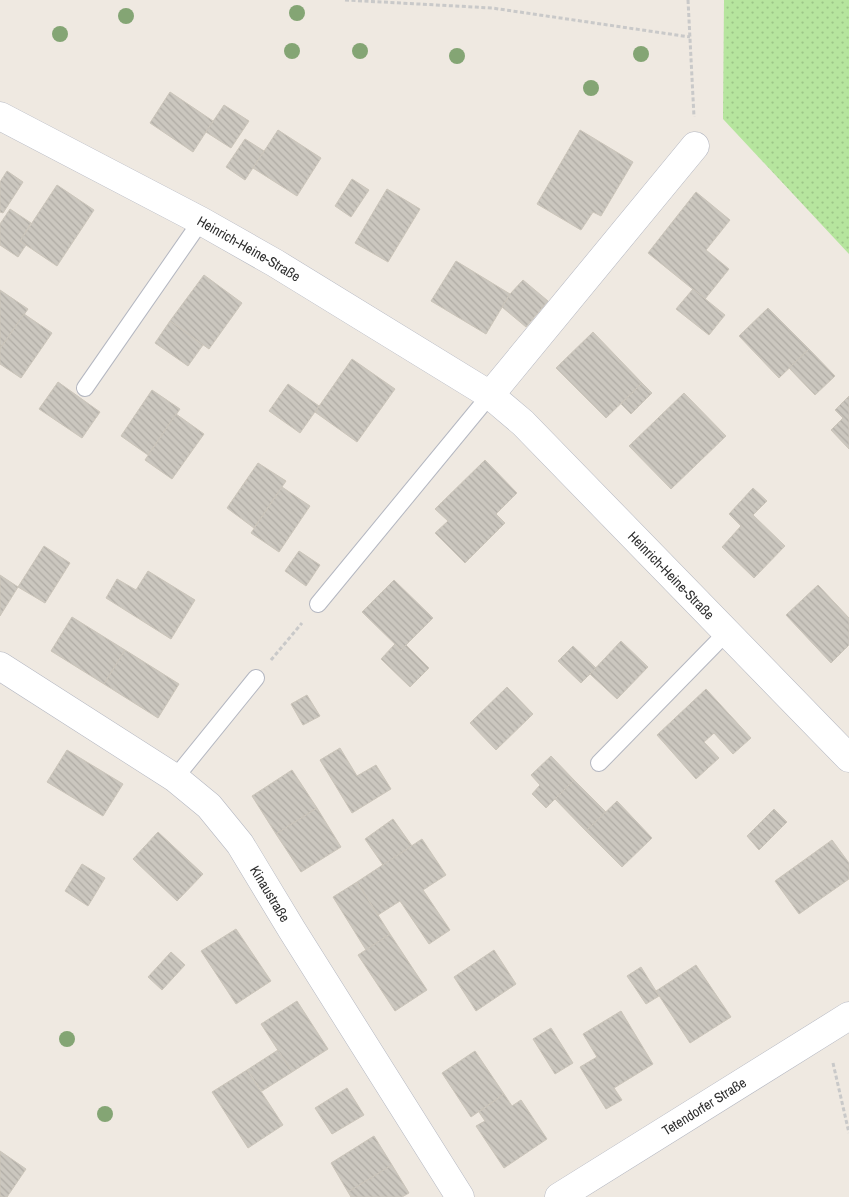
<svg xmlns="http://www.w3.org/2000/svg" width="849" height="1197" font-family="'Archivo Narrow',sans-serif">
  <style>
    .grass { fill: url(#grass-dots) }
    .building { fill: url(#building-back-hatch); stroke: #cbc5ba }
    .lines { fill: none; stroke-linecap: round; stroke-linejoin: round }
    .service-casing { stroke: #b4b7c1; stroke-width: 18 }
    .minor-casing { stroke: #b4b7c1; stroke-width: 29 }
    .tertiary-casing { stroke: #b4b7c1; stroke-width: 29 }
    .path { stroke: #c9c9c9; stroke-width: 3; stroke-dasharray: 4 2.5; stroke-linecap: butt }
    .service { stroke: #fff; stroke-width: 16 }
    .minor { stroke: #fff; stroke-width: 28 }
    .tertiary { stroke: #fff; stroke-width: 28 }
    .tree { fill: #84a574 }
    .labels { text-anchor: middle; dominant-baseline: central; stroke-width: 4; stroke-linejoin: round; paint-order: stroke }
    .street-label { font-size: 14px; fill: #2e2e2e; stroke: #fff }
  </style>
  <defs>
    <pattern id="grass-dots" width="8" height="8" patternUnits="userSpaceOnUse" patternTransform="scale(1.25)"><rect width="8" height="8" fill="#b6e59e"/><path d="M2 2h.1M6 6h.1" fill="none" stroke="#9dc588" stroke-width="1.8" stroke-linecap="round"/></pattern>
    <pattern id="building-back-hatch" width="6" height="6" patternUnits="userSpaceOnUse" patternTransform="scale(1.25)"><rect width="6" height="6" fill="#cbc7bf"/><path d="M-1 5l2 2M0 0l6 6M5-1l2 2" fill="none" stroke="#afaba4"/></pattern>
  </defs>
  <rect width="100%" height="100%" fill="#efe9e1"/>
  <polygon class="grass" points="724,0 849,0 849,254 723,119"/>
  <g class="building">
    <polygon points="170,92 213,121 193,152 150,123"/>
    <polygon points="224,105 249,121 231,148 206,132"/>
    <polygon points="278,130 321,158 297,196 253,168"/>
    <polygon points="580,130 633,162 601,216 593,212 581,230 537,204"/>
    <polygon points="245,139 264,151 245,180 226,167"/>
    <polygon points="7,171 23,182 3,213 0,212 0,182"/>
    <polygon points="352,179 369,190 351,217 335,206"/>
    <polygon points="57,185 94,210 57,266 20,241"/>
    <polygon points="387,189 420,209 388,262 355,243"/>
    <polygon points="696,192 730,220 706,250 729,269 705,299 648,253"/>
    <polygon points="10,209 31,223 20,241 26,245 18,257 0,245 0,224"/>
    <polygon points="456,261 510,294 486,334 431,301"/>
    <polygon points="204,275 242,303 209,349 170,321"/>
    <polygon points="523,280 548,301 526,327 502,307 510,294"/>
    <polygon points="693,289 725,315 709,335 676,309"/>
    <polygon points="0,290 28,309 0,349"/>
    <polygon points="768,308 809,349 779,378 739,336"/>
    <polygon points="24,314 52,333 21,378 0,364 0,349"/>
    <polygon points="170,321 203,345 188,366 155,343"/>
    <polygon points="593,332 642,383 606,418 556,368"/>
    <polygon points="809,349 835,376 815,395 789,368"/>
    <polygon points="352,359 395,389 357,442 315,412"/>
    <polygon points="58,382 100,412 82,438 39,409"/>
    <polygon points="642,383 652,393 631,414 621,404"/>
    <polygon points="288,384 319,406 300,433 269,411"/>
    <polygon points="152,390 180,409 148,455 121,436"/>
    <polygon points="684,393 726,436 671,489 629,446"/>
    <polygon points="849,396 849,449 831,430 843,418 835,410"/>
    <polygon points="176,414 204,434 172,479 145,460"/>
    <polygon points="485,460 517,493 496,514 505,523 465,563 435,533 448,521 435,509"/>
    <polygon points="258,463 286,481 254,528 227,508"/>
    <polygon points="282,487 310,506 279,552 251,533"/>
    <polygon points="753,488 767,501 753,515 785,546 754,578 722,547 741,526 729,514"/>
    <polygon points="44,546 70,563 45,603 18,587"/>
    <polygon points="299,551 320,565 306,586 285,571"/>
    <polygon points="148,571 195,600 171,639 106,598 117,579 136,590"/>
    <polygon points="0,575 18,587 0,616"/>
    <polygon points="394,580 433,618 401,650 362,612"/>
    <polygon points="818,585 849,618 849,645 831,663 786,615"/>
    <polygon points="72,617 125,650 104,684 51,651"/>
    <polygon points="621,641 648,667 617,699 590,674"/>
    <polygon points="395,644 401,650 406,645 429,668 410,687 381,659"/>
    <polygon points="573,646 596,668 581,683 558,661"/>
    <polygon points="125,650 179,684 158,718 104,684"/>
    <polygon points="507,687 533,714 496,750 470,723"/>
    <polygon points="706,689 751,738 733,754 714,733 704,742 719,758 696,779 657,735"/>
    <polygon points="307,695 320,716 303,725 291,704"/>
    <polygon points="340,748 357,776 376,765 391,789 352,813 320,760"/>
    <polygon points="67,750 123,784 103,816 47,782"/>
    <polygon points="551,756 574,780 546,808 532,794 540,785 531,775"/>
    <polygon points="292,770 317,808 276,834 252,796"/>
    <polygon points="574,780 606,812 586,831 555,799"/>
    <polygon points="617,801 652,838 622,867 586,831"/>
    <polygon points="317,808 341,847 301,872 276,834"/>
    <polygon points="774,809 787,822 759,850 747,836"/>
    <polygon points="393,819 412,846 383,865 365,839"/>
    <polygon points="158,832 203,874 177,901 133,859"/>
    <polygon points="422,839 446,875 423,890 450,930 429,944 400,901 378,915 357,882"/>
    <polygon points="832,840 849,863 849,879 799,914 775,881"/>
    <polygon points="82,864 105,878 88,906 65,891"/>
    <polygon points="357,882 390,934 366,950 333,897"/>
    <polygon points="236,929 271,981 236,1004 201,951"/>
    <polygon points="390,934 427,990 395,1011 358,955"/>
    <polygon points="494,950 516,984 476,1011 454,977"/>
    <polygon points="171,952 185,965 162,990 148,977"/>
    <polygon points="696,965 731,1017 690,1043 656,991"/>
    <polygon points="641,967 659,996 646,1004 627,976"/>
    <polygon points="297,1001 328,1049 292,1072 261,1024"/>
    <polygon points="621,1011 653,1064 614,1088 622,1100 606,1109 580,1067 597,1057 583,1034"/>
    <polygon points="551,1028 573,1063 555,1074 533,1039"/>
    <polygon points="278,1050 292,1072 262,1091 247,1070"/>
    <polygon points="475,1051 504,1094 471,1117 442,1073"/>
    <polygon points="247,1070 283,1125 248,1148 212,1092"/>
    <polygon points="347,1088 364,1115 332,1134 315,1108"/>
    <polygon points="504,1094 512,1106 521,1100 547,1139 504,1168 476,1126 485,1121 479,1112"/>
    <polygon points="374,1136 392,1165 348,1192 331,1163"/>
    <polygon points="0,1151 26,1169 7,1197 0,1197"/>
    <polygon points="392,1165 409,1193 402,1197 351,1197 348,1192"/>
  </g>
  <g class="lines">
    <g class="service-casing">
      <g id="service">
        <polyline points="85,388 201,221"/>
        <polyline points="318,604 490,395"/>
        <polyline points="599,763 726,633"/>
        <polyline points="175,778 256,678"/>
      </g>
    </g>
    <g class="minor-casing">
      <g id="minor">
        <path id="s1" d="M0,116L201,221L275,263L490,395L523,423L849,758"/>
        <polyline points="490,395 695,146"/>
        <path id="s2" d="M0,666L175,778L209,806L240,844L292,930L460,1197"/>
      </g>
    </g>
    <g class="tertiary-casing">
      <g id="tertiary">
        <path id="s3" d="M559,1197L849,1016"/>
      </g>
    </g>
    <g class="path">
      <polyline points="345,0 492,8 690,37"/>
      <polyline points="688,0 694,117"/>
      <polyline points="271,660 302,623"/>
      <polyline points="833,1063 849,1133"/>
    </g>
    <use href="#service" class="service"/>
    <use href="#minor" class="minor"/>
    <use href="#tertiary" class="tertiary"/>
  </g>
  <g class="tree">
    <circle cx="297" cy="13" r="8"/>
    <circle cx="126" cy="16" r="8"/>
    <circle cx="60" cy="34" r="8"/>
    <circle cx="292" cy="51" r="8"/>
    <circle cx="360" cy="51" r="8"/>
    <circle cx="641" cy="54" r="8"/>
    <circle cx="457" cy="56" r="8"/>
    <circle cx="591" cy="88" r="8"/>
    <circle cx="67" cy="1039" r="8"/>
    <circle cx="105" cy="1114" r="8"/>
  </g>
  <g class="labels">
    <g class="street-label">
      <text stroke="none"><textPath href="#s1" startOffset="282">Heinrich-Heine-Straße</textPath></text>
      <text stroke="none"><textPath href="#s1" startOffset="820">Heinrich-Heine-Straße</textPath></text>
      <text stroke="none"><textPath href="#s2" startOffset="359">Kinaustraße</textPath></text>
      <text stroke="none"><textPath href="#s3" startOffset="171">Tetendorfer Straße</textPath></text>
    </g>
  </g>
</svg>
